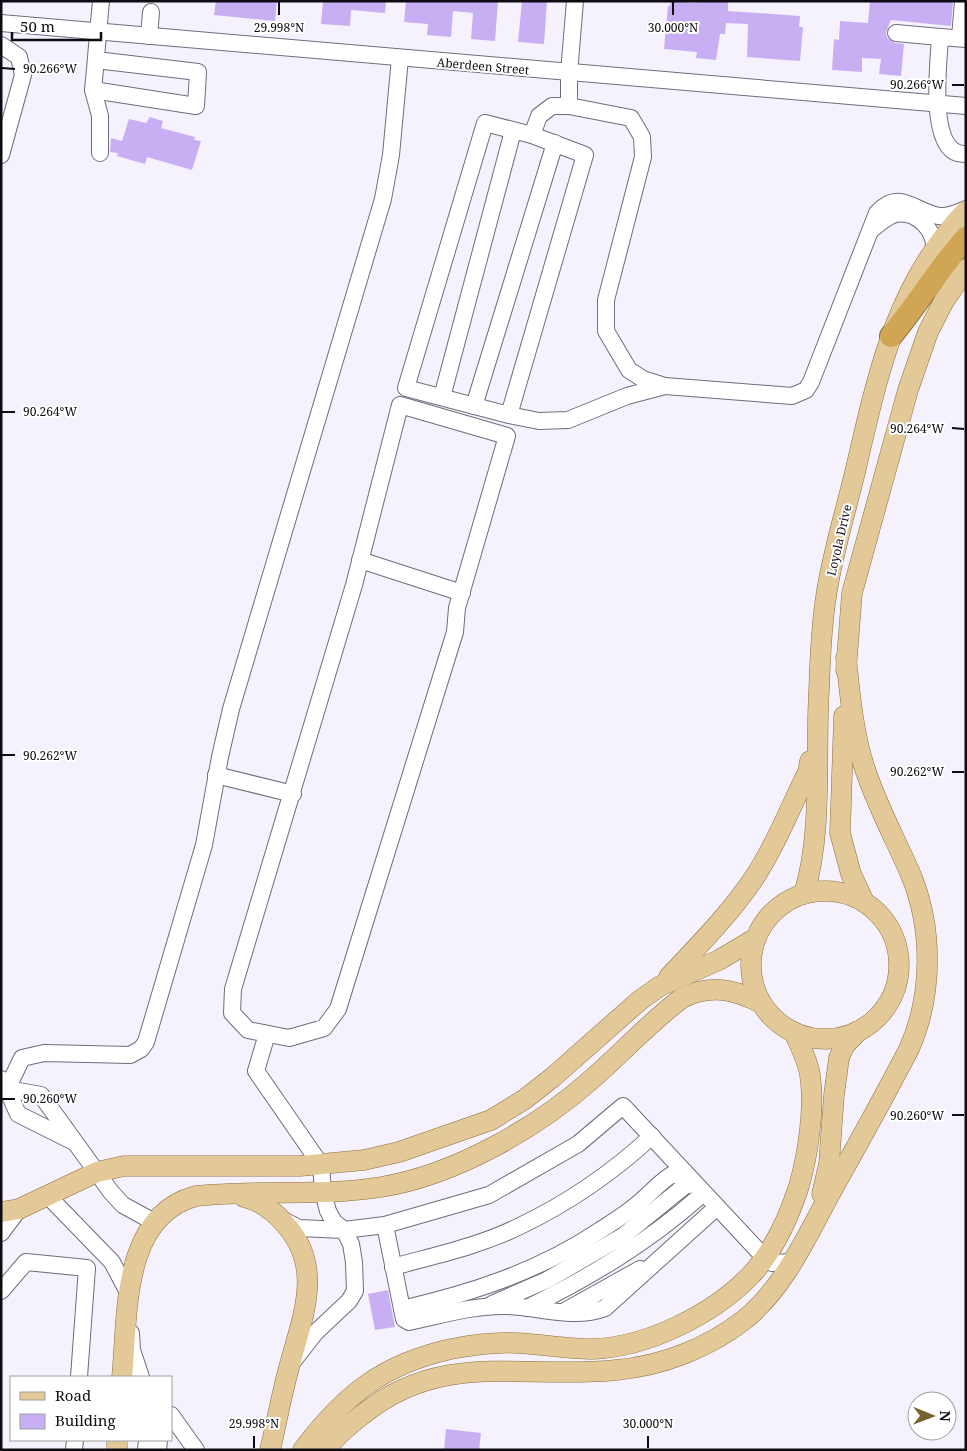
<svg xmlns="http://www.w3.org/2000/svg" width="967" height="1451" font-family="'Noto Serif',serif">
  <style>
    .building { fill: #c8aff3 }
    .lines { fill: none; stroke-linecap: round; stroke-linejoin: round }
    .minor-casing { stroke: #716b7c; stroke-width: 18 }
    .major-casing { stroke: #8c6f3c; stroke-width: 21 }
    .highway-casing { stroke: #8c6f3c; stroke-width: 24 }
    .minor { stroke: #fff; stroke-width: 16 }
    .major { stroke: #e3c998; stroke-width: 20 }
    .highway { stroke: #d0a553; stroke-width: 22 }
    .ticks { fill: none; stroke: #0e0c12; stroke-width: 2 }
    .labels { text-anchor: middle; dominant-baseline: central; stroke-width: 4; stroke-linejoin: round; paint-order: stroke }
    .street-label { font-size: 12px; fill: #0e0c12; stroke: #fff }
    .ticks-label { font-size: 12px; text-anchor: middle; fill: #0e0c12; stroke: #fff; stroke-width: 4; stroke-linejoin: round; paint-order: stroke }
  </style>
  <rect width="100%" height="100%" fill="#f6f2fd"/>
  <g class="building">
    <polygon points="216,1 277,1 275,21 214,15"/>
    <polygon points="323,1 386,1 385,13 351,10 350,26 321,24"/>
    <polygon points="406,1 498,1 495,41 471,39 473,13 453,11 451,37 427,35 428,24 404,22"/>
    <polygon points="522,1 547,1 544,44 518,42"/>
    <polygon points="671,1 697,3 697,1 728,1 728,11 800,16 799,27 803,27 800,61 747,57 748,24 726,23 725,34 720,34 716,60 696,58 697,52 664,49 668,6 670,6"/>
    <polygon points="870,1 953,1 951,26 891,20 886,32 887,38 895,43 904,44 901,76 879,74 881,59 862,58 862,72 832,70 834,39 839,40 840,21 868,23"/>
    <polygon points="150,117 163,121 161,128 195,137 194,140 201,141 192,170 147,157 145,164 117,156 118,153 110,152 111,138 122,141 129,119 146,123"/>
    <polygon points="388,1290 395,1327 375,1330 368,1294"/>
    <polygon points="446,1429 481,1433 479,1450 444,1450"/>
  </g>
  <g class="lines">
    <g class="minor-casing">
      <g id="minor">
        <polyline points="1,23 966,106"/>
        <polyline points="896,33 940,37"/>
        <polyline points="149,36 151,12"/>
        <polyline points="960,38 963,1"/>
        <path d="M966,39L940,37C939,61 926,157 966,154"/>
        <polyline points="1,45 19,57 23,75 1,155"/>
        <path d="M96,60L198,72L196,106L93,90C96,61 98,31 101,1"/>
        <polyline points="93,90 100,116 100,153"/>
        <polyline points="569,106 569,73 575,1"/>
        <path d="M532,135L539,116L552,106H569L631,118L642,137L643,157L606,300V331L629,370L643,379L665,386L792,396L806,390L811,382L877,213C899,188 915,212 939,216C948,217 957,213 966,209"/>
        <path d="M872,229C879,224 887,216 896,214C916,210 936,230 934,250"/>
        <polyline points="442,397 513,131"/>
        <polygon points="400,405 507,436 457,608 455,632 338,1009 324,1028 289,1038 248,1030 232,1013 233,989 354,585"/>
        <polyline points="474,406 555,143"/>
        <polyline points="509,415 585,155 532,135 485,123 406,388 509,415 539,421 568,420 627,396 665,386"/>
        <polyline points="360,560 462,593"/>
        <polyline points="216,775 293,794"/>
        <polyline points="267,1034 256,1071 321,1165 323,1192 328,1211 334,1222 344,1230 385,1225 489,1195 578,1144 623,1106 764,1257 772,1263 791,1262"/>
        <polyline points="1,1079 7,1089 22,1058 44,1053 130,1055 141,1049 146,1042 204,845 220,757 231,709 383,199 391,155 400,58"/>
        <polyline points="7,1089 41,1095 111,1192 123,1205 154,1222"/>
        <polyline points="7,1089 18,1114 72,1141"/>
        <polyline points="47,1195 112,1262 130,1296"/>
        <polyline points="281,1219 299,1228 344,1230 351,1244 354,1262 355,1291 349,1301 315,1333 294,1360"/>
        <path d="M385,1225L404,1319L409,1322C442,1315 474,1305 507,1306C540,1307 573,1320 605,1308L717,1207"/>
        <polyline points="1,1233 19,1209"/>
        <path d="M393,1267C436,1255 480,1246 520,1226C568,1203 613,1172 652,1136"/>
        <polyline points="1,1291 26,1262 87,1268 79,1377"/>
        <polyline points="492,1304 547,1280 623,1236 687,1184"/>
        <path d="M527,1308C590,1277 647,1243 699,1197"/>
        <path d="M402,1309C472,1293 539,1271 599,1231C613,1222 628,1213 640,1202C651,1193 662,1179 675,1173L689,1185"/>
        <polyline points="563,1312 640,1269"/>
        <polyline points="131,1333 132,1350 141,1377"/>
        <polyline points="171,1415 196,1450"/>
        <polyline points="74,1450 75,1440"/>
        <polyline points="146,1450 147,1440"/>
        <polyline points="158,1450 159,1440"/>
      </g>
    </g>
    <g class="major-casing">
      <g id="major">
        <polyline points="846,670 852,593 908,390 928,332 944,301 966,269"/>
        <polyline points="844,716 840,833 851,874 864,902"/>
        <circle cx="825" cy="965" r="74"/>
        <path d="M804,894C823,831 815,757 819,691C820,660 821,628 826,597C832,554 846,511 856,468C878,374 896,284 966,211"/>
        <path d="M669,977C698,946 728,916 752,881C775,847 790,808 808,772L810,761"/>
        <polyline points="822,1194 829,1164 834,1095 839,1058 844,1046 858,1031"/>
        <path d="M244,1197C261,1201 274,1211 285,1224C324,1267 303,1315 290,1364C282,1392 277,1421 270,1450"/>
        <polyline points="1,1212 19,1209 97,1172 124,1166 300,1166 364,1160 399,1152 491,1120 525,1099 553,1077 639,1001 660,986 719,960 756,938"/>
        <path d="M122,1377C128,1315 121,1216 196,1196C257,1189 320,1197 381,1187C455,1175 537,1128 592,1079C622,1053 650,1022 682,998C710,984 734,989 761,1003"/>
        <polyline points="117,1450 117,1440"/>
        <path d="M303,1450C344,1395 383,1364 451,1349C472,1345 495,1342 516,1343C541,1344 567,1349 593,1349C647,1347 712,1315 750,1276C773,1252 789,1217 799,1186C808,1154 815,1108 810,1075C808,1061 800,1046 794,1032"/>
        <path d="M326,1450C335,1436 349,1425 362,1415C443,1349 524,1380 616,1370C662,1366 708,1348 744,1320C784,1288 807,1236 831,1192C858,1144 884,1097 909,1049C933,995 933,929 911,875C895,838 876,804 864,766C853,731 850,694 846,658"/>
      </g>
    </g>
    <g class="highway-casing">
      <path id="highway" d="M891,336C918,304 938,269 966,238"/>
    </g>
    <use href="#minor" class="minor"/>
    <use href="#major" class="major"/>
    <use href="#highway" class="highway"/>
  </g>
  <path class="ticks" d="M279,15V2M673,15V2M2,68L15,69M952,85H964M2,412H15M952,428L964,429M2,755H15M952,772H964M2,1099H15M952,1115H964M254,1448V1436M648,1448V1436"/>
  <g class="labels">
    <g class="street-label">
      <text transform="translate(483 66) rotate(5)">Aberdeen Street</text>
      <text transform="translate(839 540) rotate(-77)">Loyola Drive</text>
    </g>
  </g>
  <g class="ticks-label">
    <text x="279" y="32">29.998°N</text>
    <text x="673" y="32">30.000°N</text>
    <text x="50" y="73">90.266°W</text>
    <text x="917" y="89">90.266°W</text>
    <text x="50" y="416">90.264°W</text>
    <text x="917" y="433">90.264°W</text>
    <text x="50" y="760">90.262°W</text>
    <text x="917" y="776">90.262°W</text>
    <text x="50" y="1103">90.260°W</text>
    <text x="917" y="1120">90.260°W</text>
    <text x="254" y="1428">29.998°N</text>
    <text x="648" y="1428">30.000°N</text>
  </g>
  <rect width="967" height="1451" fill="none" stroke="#0e0c12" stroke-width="5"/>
  <rect x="10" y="1376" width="162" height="65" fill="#ffffff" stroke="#9f9ea0"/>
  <rect x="20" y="1392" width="25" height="8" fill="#e3c998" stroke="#9f9ea0"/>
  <text x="55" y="1401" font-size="15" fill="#0e0c12">Road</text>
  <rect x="20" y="1414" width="25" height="15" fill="#c8aff3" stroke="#9f9ea0"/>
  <text x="55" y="1426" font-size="15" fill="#0e0c12">Building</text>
  <g transform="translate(932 1416) rotate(91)"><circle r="24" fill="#ffffff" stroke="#9f9ea0"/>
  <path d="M0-4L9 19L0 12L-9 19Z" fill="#7a6132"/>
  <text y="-8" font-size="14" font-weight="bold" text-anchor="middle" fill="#0e0c12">N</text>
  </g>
  <path d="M12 32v8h89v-8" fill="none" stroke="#0e0c12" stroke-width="2.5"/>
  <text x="20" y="32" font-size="15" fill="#0e0c12" stroke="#ffffff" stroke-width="4" paint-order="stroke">50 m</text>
</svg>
